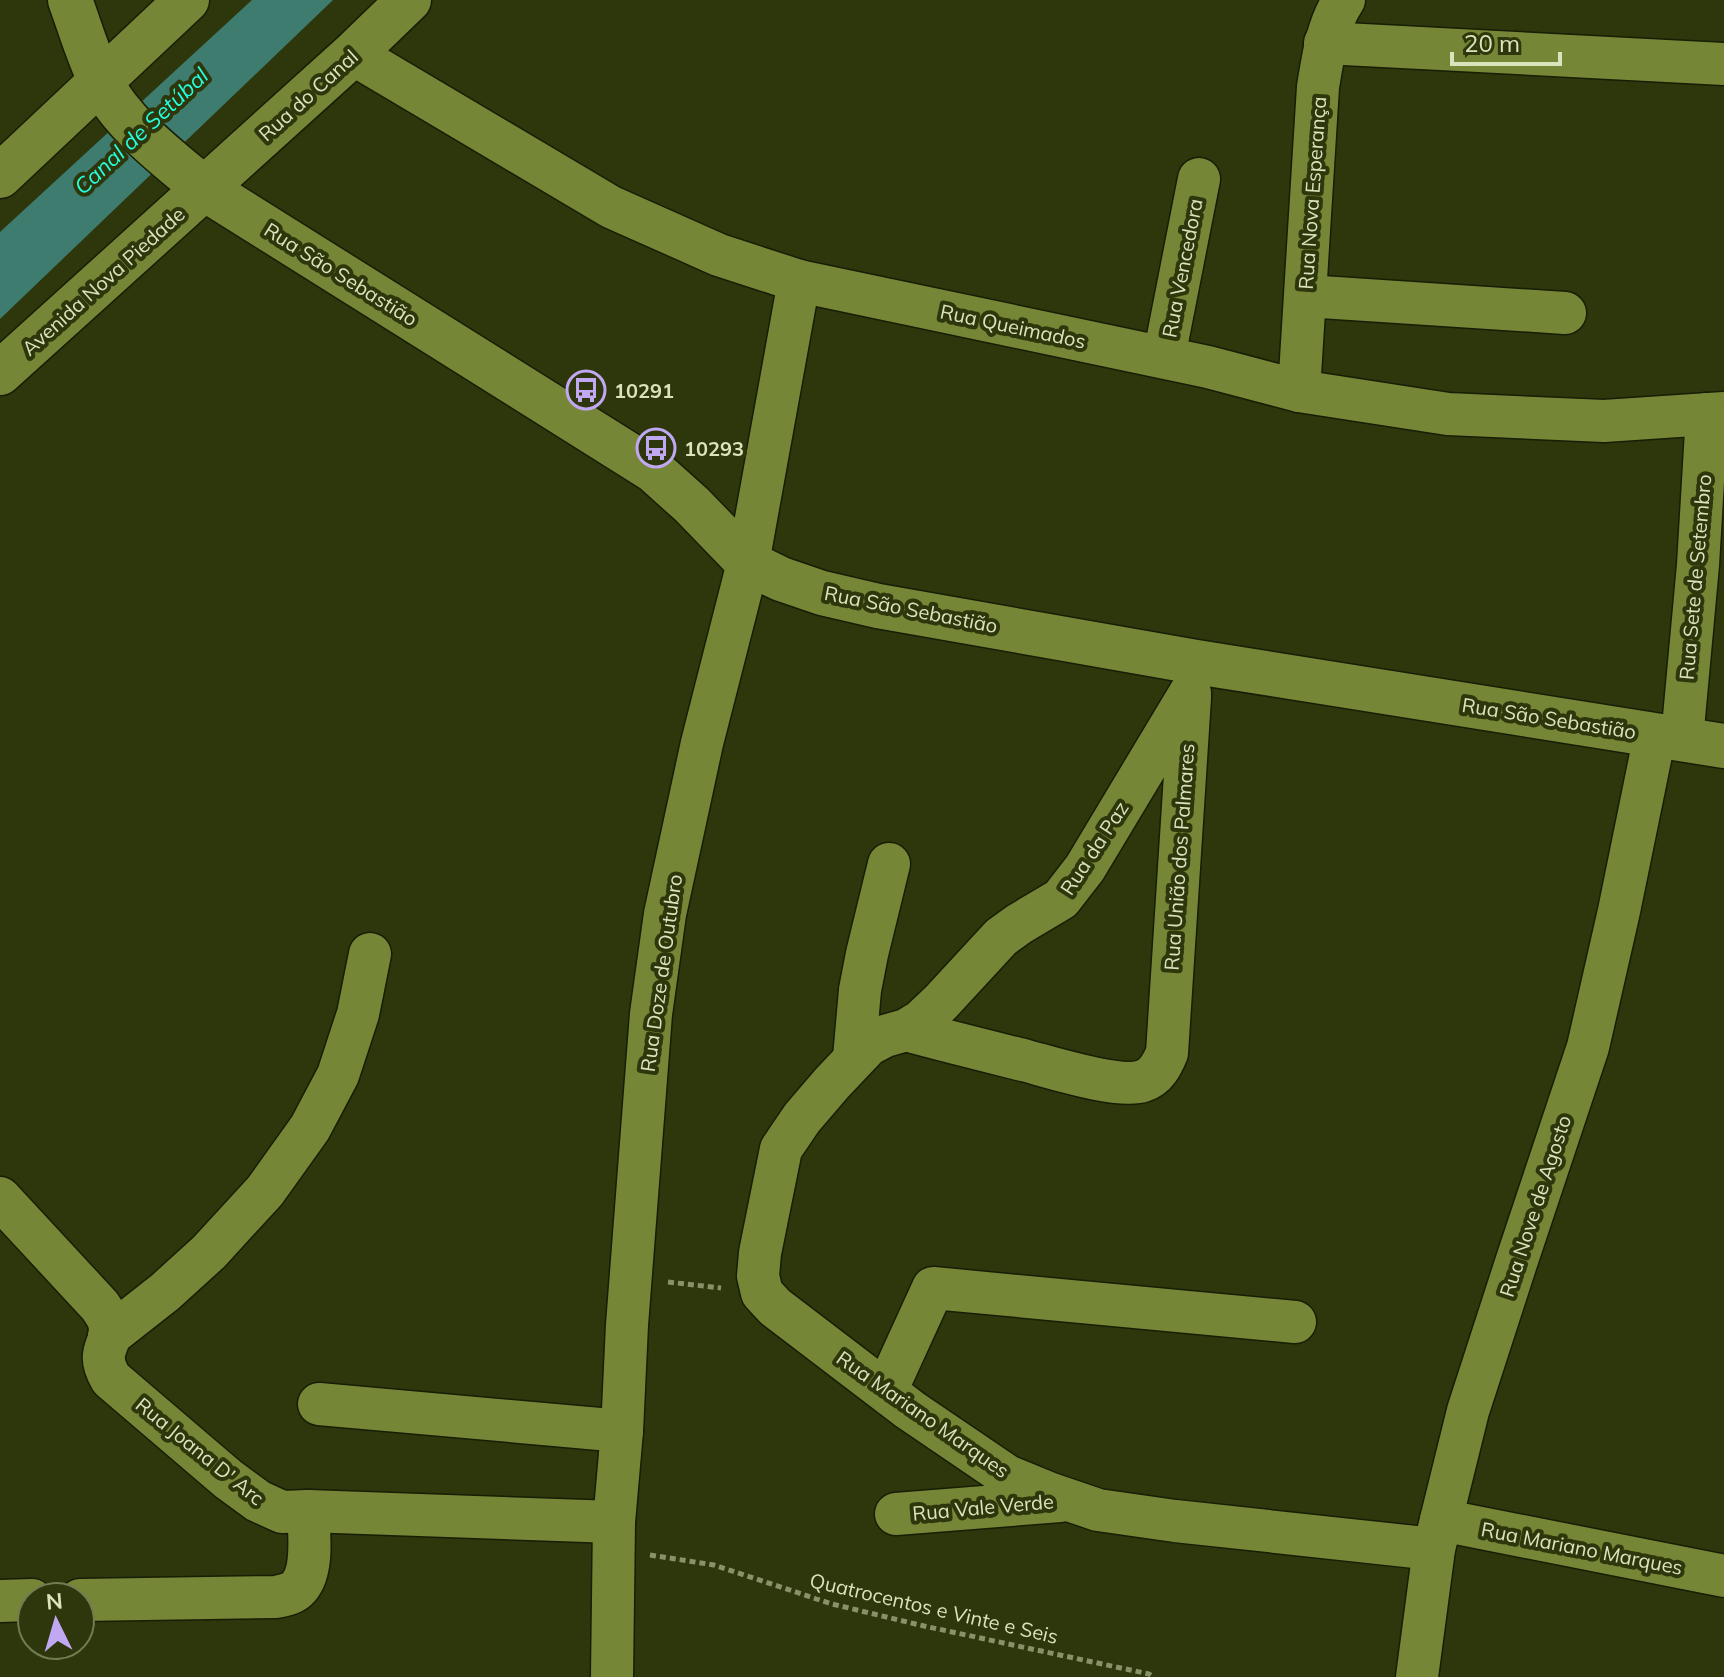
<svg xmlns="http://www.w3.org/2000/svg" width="1724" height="1677" font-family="Mulish,sans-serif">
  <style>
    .water { fill: #3e7c70 }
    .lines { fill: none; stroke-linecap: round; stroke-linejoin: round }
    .minor-casing { stroke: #181d05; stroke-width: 45 }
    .tertiary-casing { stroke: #181d05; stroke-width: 47 }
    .path { stroke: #889269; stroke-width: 5; stroke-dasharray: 6 4; stroke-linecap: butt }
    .minor { stroke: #758636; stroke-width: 42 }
    .tertiary { stroke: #758636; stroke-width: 44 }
    .labels { text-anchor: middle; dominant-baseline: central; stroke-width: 8; stroke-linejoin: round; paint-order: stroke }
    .street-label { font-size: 20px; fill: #d9e4bc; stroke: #2e370c }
    .poi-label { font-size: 20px; font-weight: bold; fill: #d9e4bc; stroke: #2e370c; text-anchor: start }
    .water-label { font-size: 22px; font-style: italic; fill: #24fdde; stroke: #2e370c }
  </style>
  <rect width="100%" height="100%" fill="#2e370c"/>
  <polygon class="water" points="252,0 333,0 0,319 0,232"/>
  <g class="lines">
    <g class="minor-casing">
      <g id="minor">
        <polyline points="1325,43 1724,64"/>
        <polyline points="353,54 611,207 719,255 799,281 1208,367 1299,391 1448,414 1604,421 1724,413"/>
        <polyline points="1306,296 1565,313"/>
        <polyline points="1164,357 1199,179"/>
        <path d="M1299,391L1318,87C1323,57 1327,25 1344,0"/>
        <polyline points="1190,693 1085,868 1061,899 1019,924 1001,937 941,1002 921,1021 906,1030 885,1036 868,1045 832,1083 802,1118 781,1149 760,1253 758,1276 762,1293 775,1307 910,1410 1007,1476 1051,1494 1098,1510 1175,1521 1434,1549"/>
        <polyline points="1682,739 1698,565 1707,414"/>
        <path d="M906,1030C946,1041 987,1051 1027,1061C1053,1068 1119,1089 1143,1081C1156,1077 1162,1065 1167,1053L1190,698"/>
        <polyline points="854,1058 860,990 867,954 889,864"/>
        <path d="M0,1198L100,1306C103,1311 108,1317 109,1323C115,1346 93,1348 111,1379L228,1479L258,1501L282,1512L308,1511L614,1522"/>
        <polyline points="109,1336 165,1292 209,1252 265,1191 310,1128 338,1075 358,1014 370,954"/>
        <polyline points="886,1391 933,1288 1295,1322"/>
        <polyline points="319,1404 622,1431"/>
        <polyline points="896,1514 1060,1501"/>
        <polyline points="1441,1520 1724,1576"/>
        <path d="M80,1600L276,1597C285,1595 293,1594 299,1587C314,1570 309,1532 308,1511"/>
        <polyline points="0,1601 32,1600"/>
        <polyline points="612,1677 614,1522 622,1431 627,1325 651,1014 665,914 702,743 748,563 799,281"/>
        <polyline points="1417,1677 1434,1549 1441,1520 1468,1411 1516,1263 1588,1047 1619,911 1655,735"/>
      </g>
    </g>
    <g class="tertiary-casing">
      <g id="tertiary">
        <path d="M70,0C80,27 88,56 101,82C122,124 169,159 205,189L653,470L692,505L748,563L781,579L822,593L878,606L1196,662L1724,746"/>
        <polyline points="0,176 187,0"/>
        <polyline points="0,373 353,54 409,0"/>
      </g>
    </g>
    <g class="path">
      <polyline points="668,1282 721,1288"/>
      <polyline points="650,1555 714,1565 832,1604 924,1626 1149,1674 1153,1677"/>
    </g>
    <use href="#minor" class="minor"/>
    <use href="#tertiary" class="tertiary"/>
  </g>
  <defs>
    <g id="bus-ring" transform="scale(2)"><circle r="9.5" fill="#2e370c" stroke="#c1a8f3" stroke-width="1.5"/><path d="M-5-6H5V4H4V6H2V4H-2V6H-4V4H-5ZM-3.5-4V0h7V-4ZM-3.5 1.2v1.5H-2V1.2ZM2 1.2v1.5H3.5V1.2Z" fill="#c1a8f3"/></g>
  </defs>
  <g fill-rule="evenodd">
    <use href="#bus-ring" x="586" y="390"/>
    <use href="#bus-ring" x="656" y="448"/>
  </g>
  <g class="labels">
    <g class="street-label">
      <text transform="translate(308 95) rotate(-42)">Rua do Canal</text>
      <text transform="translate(1312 193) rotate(-86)">Rua Nova Esperança</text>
      <text transform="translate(1182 268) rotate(-79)">Rua Vencedora</text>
      <text transform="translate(341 274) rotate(32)">Rua São Sebastião</text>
      <text transform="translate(103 281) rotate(-42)">Avenida Nova Piedade</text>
      <text transform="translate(1013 326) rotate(12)">Rua Queimados</text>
      <text transform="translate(1695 577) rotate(-85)">Rua Sete de Setembro</text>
      <text transform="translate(911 609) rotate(11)">Rua São Sebastião</text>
      <text transform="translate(1549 718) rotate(9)">Rua São Sebastião</text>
      <text transform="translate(1094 848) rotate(-57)">Rua da Paz</text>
      <text transform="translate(1179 857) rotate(-86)">Rua União dos Palmares</text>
      <text transform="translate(661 973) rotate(-82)">Rua Doze de Outubro</text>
      <text transform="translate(1535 1206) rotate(-72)">Rua Nove de Agosto</text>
      <text transform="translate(923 1414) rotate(35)">Rua Mariano Marques</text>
      <text transform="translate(200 1451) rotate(39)">Rua Joana D' Arc</text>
      <text transform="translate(983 1507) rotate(-5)">Rua Vale Verde</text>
      <text transform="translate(1582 1548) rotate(11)">Rua Mariano Marques</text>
      <text transform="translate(934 1608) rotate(13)">Quatrocentos e Vinte e Seis</text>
    </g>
    <g class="poi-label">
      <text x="614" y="390">10291</text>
      <text x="684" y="448">10293</text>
    </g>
    <g class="water-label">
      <text transform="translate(141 131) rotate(-43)">Canal de Setúbal</text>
    </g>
  </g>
  <g transform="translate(56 1621) rotate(355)"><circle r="38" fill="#2e370c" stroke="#727c52" stroke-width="2"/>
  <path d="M0-6L14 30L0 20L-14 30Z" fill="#c1a8f3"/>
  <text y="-12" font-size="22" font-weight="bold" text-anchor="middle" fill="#d9e4bc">N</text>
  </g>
  <path d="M1452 52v12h108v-12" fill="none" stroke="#d9e4bc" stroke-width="4"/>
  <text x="1464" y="52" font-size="24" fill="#d9e4bc" stroke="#2e370c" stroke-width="6" paint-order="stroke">20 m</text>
</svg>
